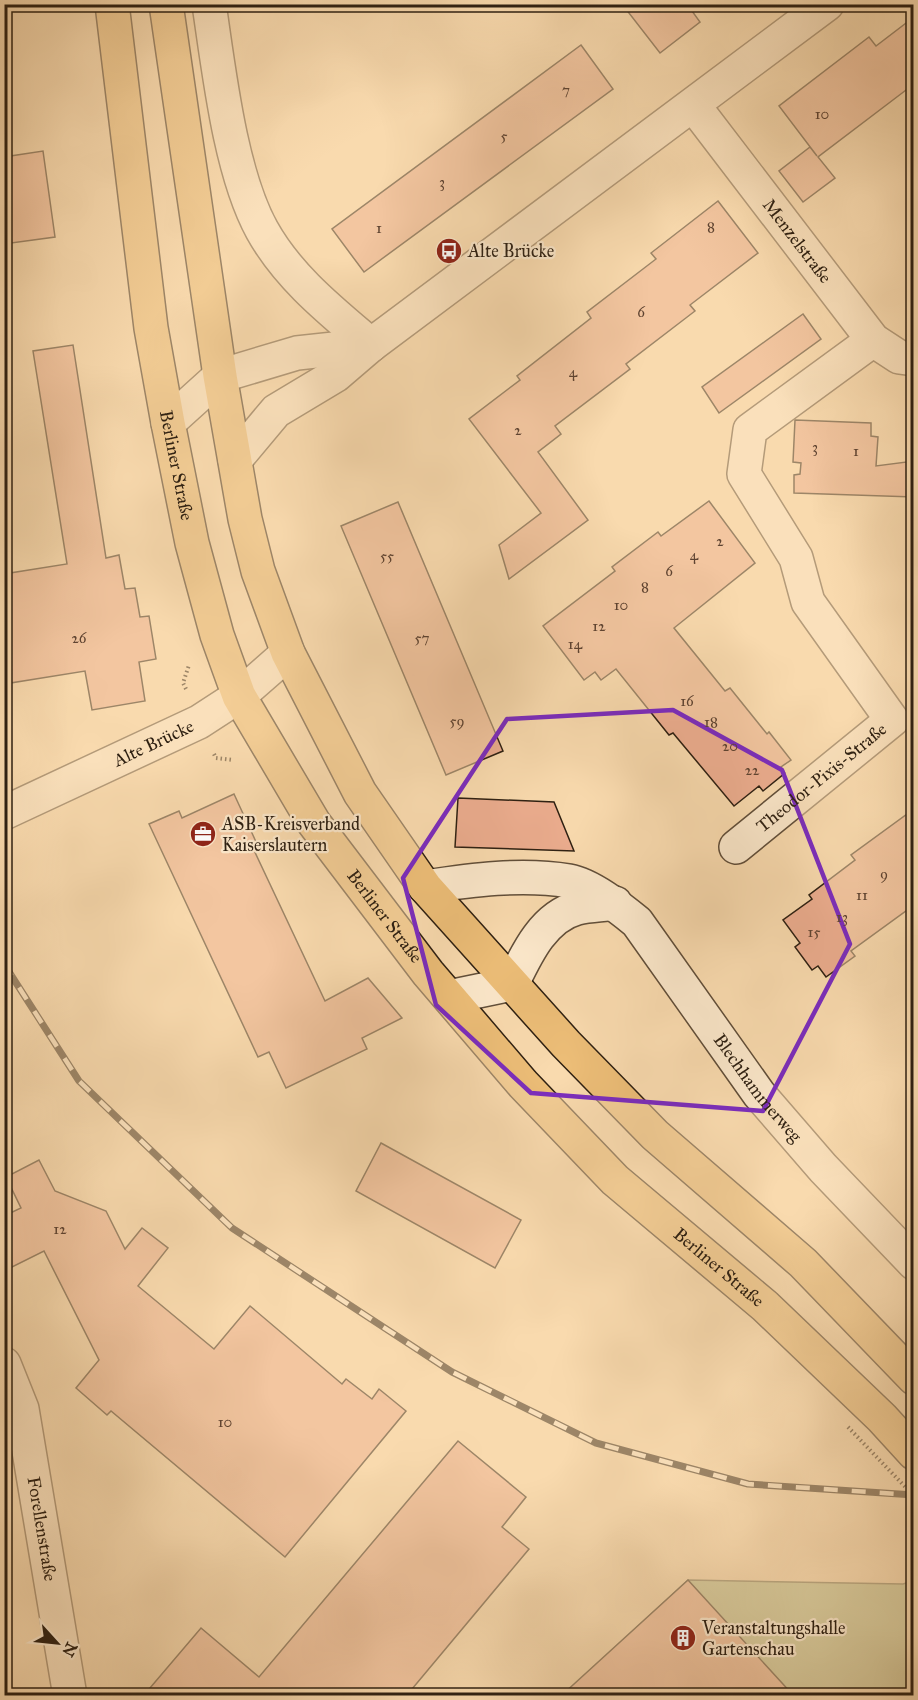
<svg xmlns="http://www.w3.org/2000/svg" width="918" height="1700" font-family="'IM FELL Great Primer',serif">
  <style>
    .green { fill: #b9c18e; stroke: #747050; stroke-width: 1.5 }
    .building { fill: #ecad8f; stroke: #2e2012; stroke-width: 1.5 }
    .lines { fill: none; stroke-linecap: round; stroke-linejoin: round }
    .minor-casing { stroke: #614e39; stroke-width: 36 }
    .major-casing { stroke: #2e2012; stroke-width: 36 }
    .path { stroke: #2e2012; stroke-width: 4; stroke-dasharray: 1.5 3; stroke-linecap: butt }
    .minor { stroke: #fbe7ca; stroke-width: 33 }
    .major { stroke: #ecbd77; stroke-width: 33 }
    .rail-casing { stroke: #2e2012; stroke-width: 7 }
    .rail { stroke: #fbe7ca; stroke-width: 4.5; stroke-dasharray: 14; stroke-linecap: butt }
    .path-bridge { stroke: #2e2012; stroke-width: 4; stroke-dasharray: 1.5 3; stroke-linecap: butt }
    .marked { fill: none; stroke: #7b2cbf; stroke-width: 4.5; stroke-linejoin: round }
    .labels { text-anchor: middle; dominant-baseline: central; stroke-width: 4.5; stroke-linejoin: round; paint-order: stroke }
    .number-label { font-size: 15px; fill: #5e4331 }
    .street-label { font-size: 18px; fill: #2e2012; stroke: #fbe7ca }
    .poi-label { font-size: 18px; fill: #2e2012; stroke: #fbe7ca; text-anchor: start }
  </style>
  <rect width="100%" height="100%" fill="#f9daae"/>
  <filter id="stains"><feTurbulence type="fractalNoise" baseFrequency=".00333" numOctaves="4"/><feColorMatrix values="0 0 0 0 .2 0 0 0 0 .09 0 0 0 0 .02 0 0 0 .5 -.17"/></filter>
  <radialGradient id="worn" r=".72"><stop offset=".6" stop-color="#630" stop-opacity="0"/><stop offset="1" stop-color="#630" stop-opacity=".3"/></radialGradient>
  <polygon class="green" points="688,1580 903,1584 913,1581 913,1695 562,1696"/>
  <g class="building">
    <polygon points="622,4 687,4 700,22 660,53"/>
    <polygon points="914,17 914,84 818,157 835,178 803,202 779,171 810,147 817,156 779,106 869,37 876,46"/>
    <polygon points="581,45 613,89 364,272 332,229"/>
    <polygon points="43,151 55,237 4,244 4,157"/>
    <polygon points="718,201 758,253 690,305 695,311 626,364 630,369 555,426 561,434 538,452 588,520 509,579 499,545 541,513 469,419 520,380 517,376 591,318 587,312 656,259 651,253"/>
    <polygon points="803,314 821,339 719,413 702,387"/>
    <polygon points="73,345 106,558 119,555 125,589 135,588 140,617 149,616 156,659 139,662 145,701 92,710 85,671 4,684 4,574 67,564 33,351"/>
    <polygon points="795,420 871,423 871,436 878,437 876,466 914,461 914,497 794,493 794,475 800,474 801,463 793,462"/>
    <polygon points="709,501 755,563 674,628 725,691 730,688 767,734 769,732 791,760 781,767 785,773 763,791 759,786 734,806 673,733 669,735 616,669 601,680 595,672 584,680 543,626 615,571 612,567 658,532 661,536"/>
    <polygon points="398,502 503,751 446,775 341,526"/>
    <polygon points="234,794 257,844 252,846 325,1001 368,978 402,1018 362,1038 367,1049 286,1088 269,1052 258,1057 149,824 179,811 182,818"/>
    <polygon points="458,798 554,802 574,851 455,847"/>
    <polygon points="914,809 914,905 851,951 855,956 826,977 818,966 812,970 795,947 800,943 783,920 812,899 809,895 855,860 851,855"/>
    <polygon points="381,1143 521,1220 495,1268 356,1191"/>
    <polygon points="39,1160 55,1191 106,1211 125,1249 142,1228 168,1248 138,1286 214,1349 250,1306 342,1384 346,1379 372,1399 379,1389 406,1411 285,1557 111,1411 107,1415 76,1388 99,1360 44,1251 4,1271 4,1216 21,1208 6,1177"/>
    <polygon points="458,1441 526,1497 502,1527 529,1549 407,1695 144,1695 201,1628 259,1677"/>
    <polygon points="688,1580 793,1695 562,1695"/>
  </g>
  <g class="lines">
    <g class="minor-casing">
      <g id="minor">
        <path d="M209,4C219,71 230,172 262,230C288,277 331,311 371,345"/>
        <path id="s1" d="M694,106L873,340L899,357L914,359"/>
        <polyline points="168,423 220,376 297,353 371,345"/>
        <polyline points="235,460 276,411 336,375 371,345 827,4"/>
        <path id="s2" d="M4,813L199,722L239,696L288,653"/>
        <path id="s3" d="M736,847L892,720L808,602L796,558L744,474L750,430L873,340"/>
        <path id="s4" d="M425,887C471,880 522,873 569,881C591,885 620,908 637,922L759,1094L823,1168L914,1263"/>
        <path d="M449,997L512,984C526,955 543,917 577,908C589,905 603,905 615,903"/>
        <path id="s5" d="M4,1364L22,1409L70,1696"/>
      </g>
    </g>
    <g class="major-casing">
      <g id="major">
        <path id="s6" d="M112,4L151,328L168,423L192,543L217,635L239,696L314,823L428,973L523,1084L615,1180L765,1306L882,1418L914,1453"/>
        <polyline points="166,4 220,376 245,519 258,571 288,653 360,793 425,887 566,1044 655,1135 803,1263 914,1378"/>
      </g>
    </g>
    <g class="path">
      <polyline points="186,689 183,683 189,665"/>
      <polyline points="214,754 216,758 233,760"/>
      <polyline points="907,1696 914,1689"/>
    </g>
    <use href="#minor" class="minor"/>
    <use href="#major" class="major"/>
    <g class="rail-casing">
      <polyline id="rail" points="4,964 79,1081 232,1228 452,1372 596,1443 748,1484 914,1495"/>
    </g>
    <use href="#rail" class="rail"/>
    <polyline class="path-bridge" points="848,1427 914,1496"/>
  </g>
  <path d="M0 0H918V1700H0ZM673,710L782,770L850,944L763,1111L531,1093L436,1005L403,878L507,719Z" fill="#f9daae" fill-opacity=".55" fill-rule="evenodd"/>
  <path class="marked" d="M673,710L782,770L850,944L763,1111L531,1093L436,1005L403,878L507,719Z"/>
  <defs>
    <g id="bus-disc" transform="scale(1.35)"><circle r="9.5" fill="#8f2418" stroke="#fbe7ca"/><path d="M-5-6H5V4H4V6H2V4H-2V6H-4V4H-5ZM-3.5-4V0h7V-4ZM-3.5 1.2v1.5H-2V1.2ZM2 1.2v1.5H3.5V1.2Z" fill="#fff"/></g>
    <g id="office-disc" transform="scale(1.35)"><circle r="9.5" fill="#8f2418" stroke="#fbe7ca"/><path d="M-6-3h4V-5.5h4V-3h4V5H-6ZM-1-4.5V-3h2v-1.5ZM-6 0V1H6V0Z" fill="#fff"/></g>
    <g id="building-disc" transform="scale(1.35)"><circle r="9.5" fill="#8f2418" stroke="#fbe7ca"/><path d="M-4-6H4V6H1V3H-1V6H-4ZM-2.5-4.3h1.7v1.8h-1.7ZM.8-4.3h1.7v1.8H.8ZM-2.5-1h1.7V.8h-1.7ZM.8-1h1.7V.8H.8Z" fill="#fff"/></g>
  </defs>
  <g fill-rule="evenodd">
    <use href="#bus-disc" x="449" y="251"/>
    <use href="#office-disc" x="203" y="834"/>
    <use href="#building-disc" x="683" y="1638"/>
  </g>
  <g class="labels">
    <g class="number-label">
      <text x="566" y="90">7</text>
      <text x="822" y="114">10</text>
      <text x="504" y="136">5</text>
      <text x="442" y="182">3</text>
      <text x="711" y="227">8</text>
      <text x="379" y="228">1</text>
      <text x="641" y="312">6</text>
      <text x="573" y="372">4</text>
      <text x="518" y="430">2</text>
      <text x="815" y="447">3</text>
      <text x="856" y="451">1</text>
      <text x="720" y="541">2</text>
      <text x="694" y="555">4</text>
      <text x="387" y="556">55</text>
      <text x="669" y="571">6</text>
      <text x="645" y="587">8</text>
      <text x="621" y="605">10</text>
      <text x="599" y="626">12</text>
      <text x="79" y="638">26</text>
      <text x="422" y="638">57</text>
      <text x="575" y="644">14</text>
      <text x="687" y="701">16</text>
      <text x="457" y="721">59</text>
      <text x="711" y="722">18</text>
      <text x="730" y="746">20</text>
      <text x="752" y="770">22</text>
      <text x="884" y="874">9</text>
      <text x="862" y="895">11</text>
      <text x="842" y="917">13</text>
      <text x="814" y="932">15</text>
      <text x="60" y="1229">12</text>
      <text x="225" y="1422">10</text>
    </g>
    <g class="street-label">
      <text stroke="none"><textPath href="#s1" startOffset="170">Menzelstraße</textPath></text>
      <text stroke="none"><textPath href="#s6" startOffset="466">Berliner Straße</textPath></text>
      <text stroke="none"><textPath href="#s2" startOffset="165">Alte Brücke</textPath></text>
      <text stroke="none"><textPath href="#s3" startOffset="110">Theodor-Pixis-Straße</textPath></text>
      <text stroke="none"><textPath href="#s6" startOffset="970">Berliner Straße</textPath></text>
      <text stroke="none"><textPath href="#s4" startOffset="430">Blechhammerweg</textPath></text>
      <text stroke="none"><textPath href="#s6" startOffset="1456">Berliner Straße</textPath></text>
      <text stroke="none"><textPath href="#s5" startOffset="170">Forellenstraße</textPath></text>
    </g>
    <g class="poi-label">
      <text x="468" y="251">Alte Brücke</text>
      <text x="222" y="824">ASB-Kreisverband<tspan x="222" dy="21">Kaiserslautern</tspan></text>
      <text x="702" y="1628">Veranstaltungshalle<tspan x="702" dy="21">Gartenschau</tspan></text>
    </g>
  </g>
  <rect width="918" height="1700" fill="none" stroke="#f9daae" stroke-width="24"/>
  <rect x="6" y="6" width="906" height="1688" fill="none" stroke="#2e2012" stroke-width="3"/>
  <rect x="12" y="12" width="894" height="1676" fill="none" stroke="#2e2012" stroke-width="1.5"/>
  <g transform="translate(57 1643) rotate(117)" stroke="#fbe7ca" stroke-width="4.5" paint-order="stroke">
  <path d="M0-4.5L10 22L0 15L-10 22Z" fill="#2e2012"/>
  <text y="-9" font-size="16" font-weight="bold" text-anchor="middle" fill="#2e2012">N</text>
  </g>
  <rect width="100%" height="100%" filter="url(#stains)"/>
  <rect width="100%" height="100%" fill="url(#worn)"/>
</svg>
